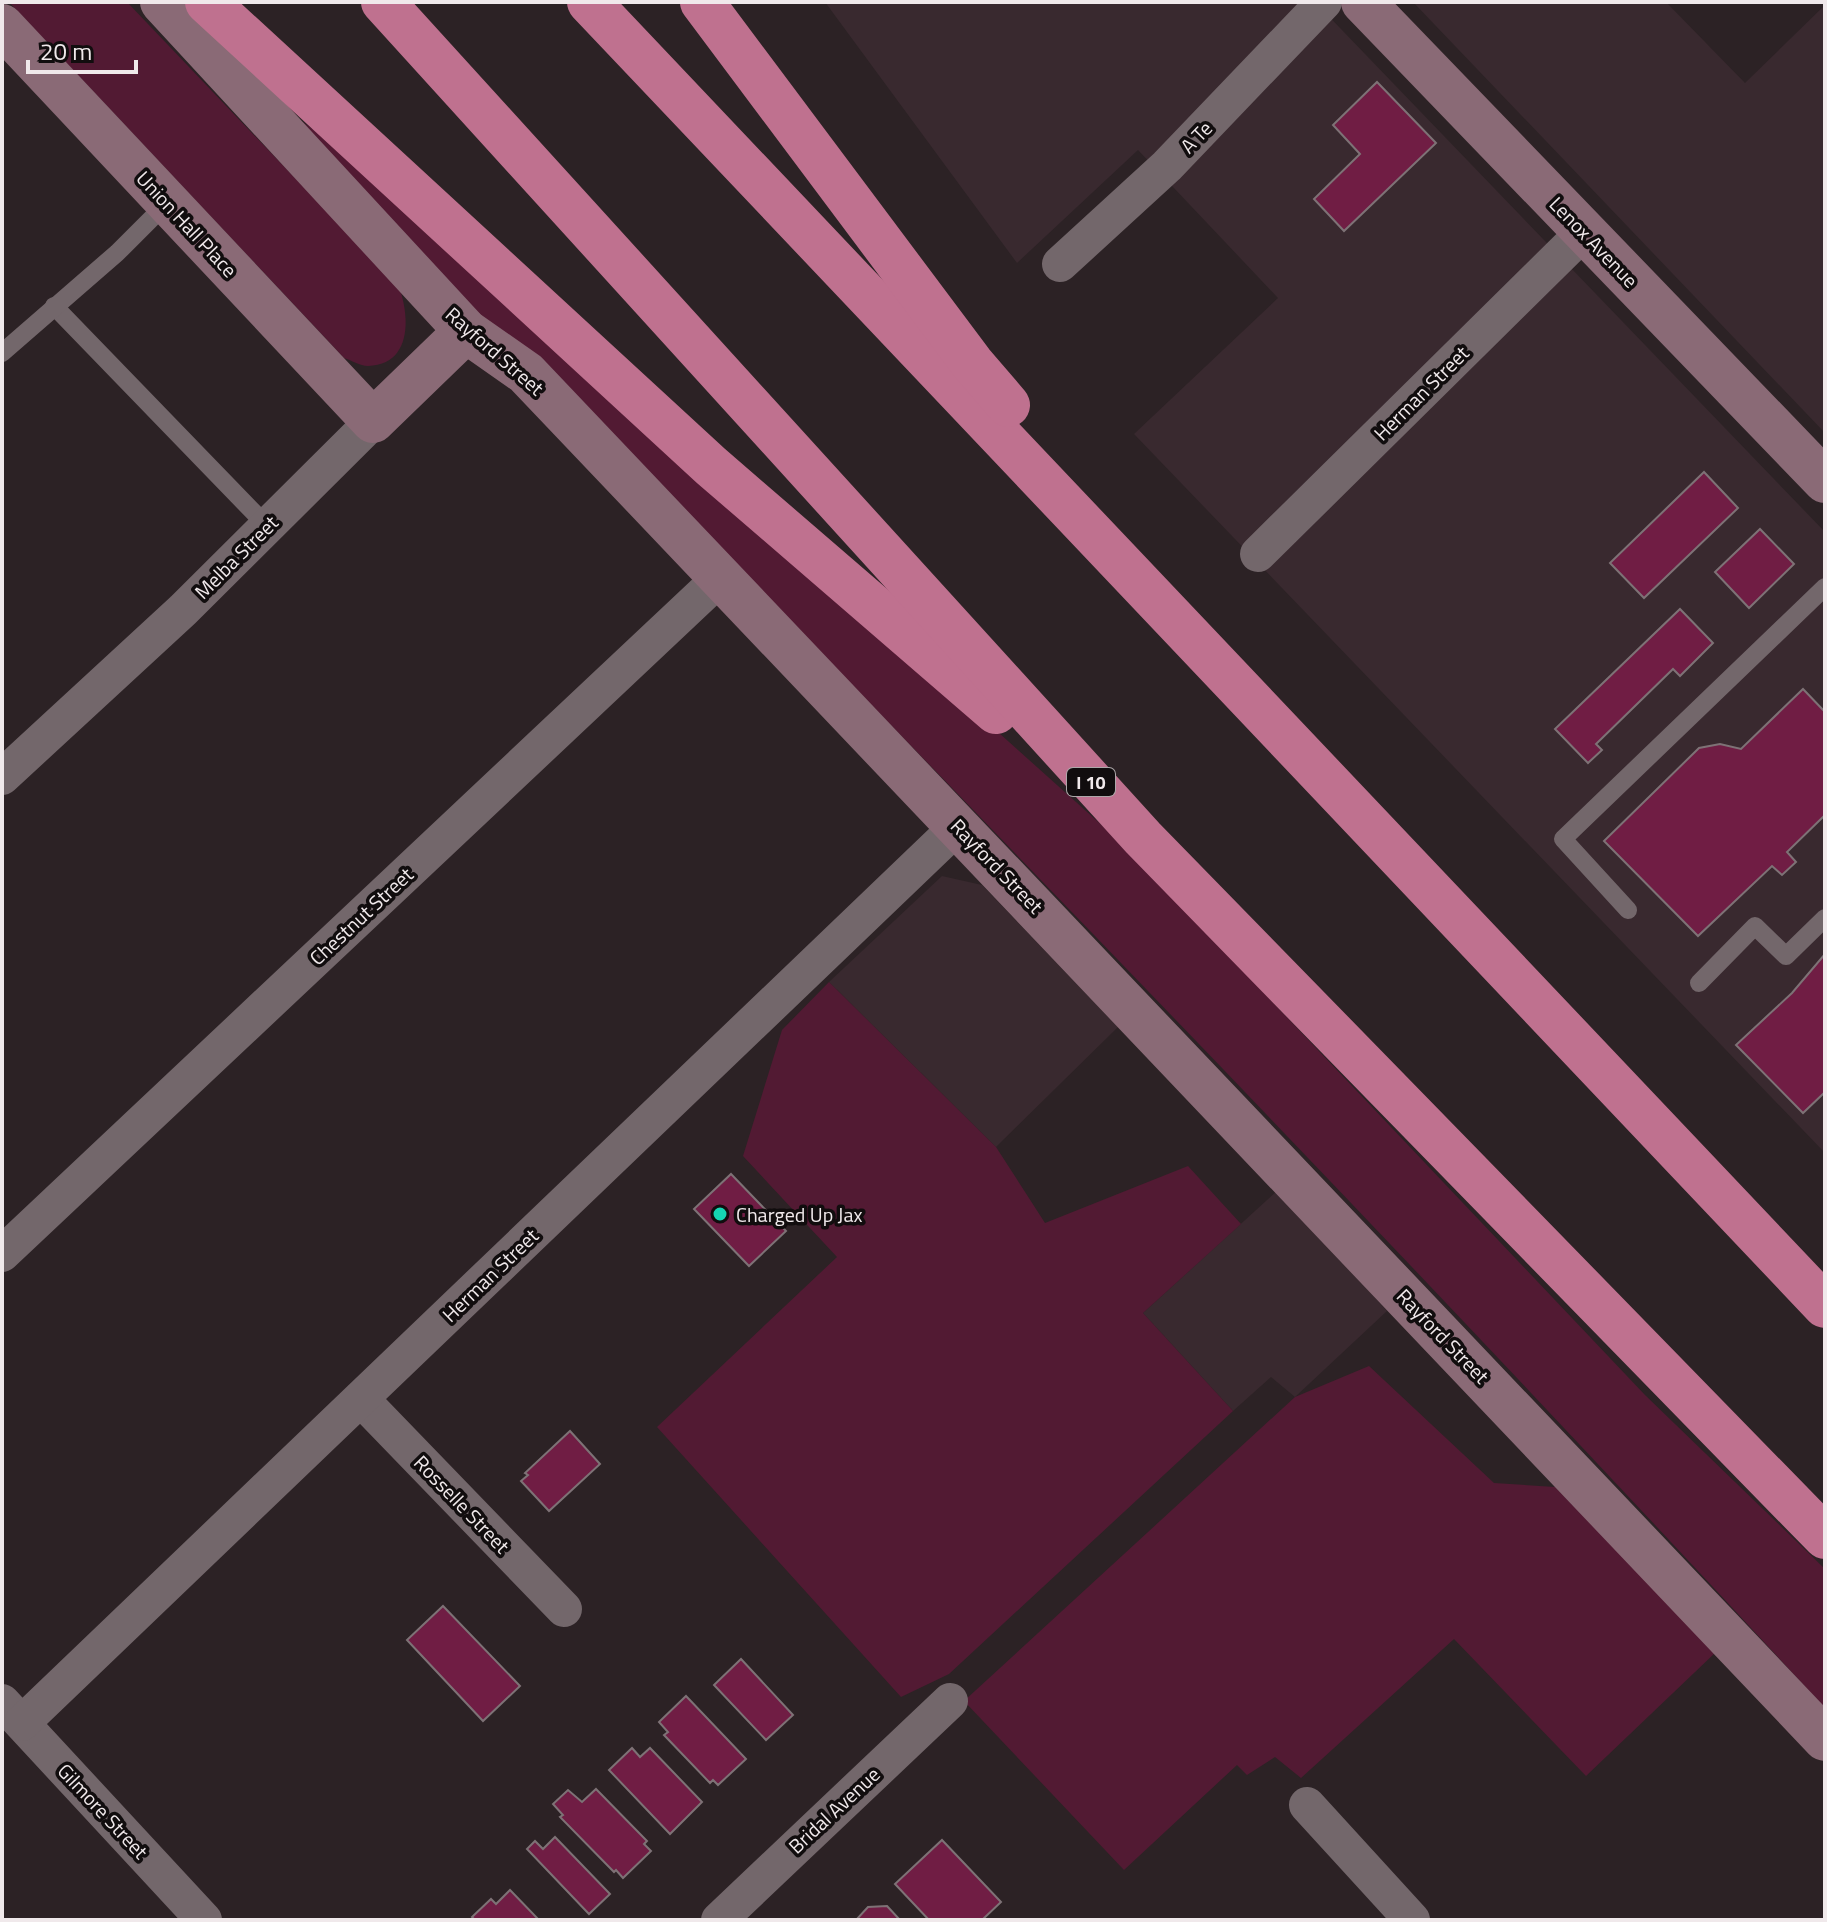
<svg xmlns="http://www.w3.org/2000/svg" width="1827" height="1922" font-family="'Titillium Web',sans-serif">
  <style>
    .built { fill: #39292f }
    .green { fill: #521a33 }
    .building { fill: #701d44; stroke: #7e7276; stroke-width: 2 }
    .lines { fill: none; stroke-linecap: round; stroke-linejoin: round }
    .lane { stroke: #73676b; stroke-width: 18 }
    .street { stroke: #73676b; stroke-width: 36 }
    .secondary { stroke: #8a6a76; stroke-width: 44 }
    .highway { stroke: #bf718f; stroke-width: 44 }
    .poi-dot { fill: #15d5b3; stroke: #110d0e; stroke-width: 3 }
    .labels { text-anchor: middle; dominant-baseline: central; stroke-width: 7; stroke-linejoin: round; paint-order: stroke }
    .shield { fill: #110d0e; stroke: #ada7a9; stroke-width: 2 }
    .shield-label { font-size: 18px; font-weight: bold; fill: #f0e9eb }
    .street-label { font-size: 20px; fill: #f0e9eb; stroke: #110d0e }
    .poi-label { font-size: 20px; fill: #f0e9eb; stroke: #110d0e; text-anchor: start }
  </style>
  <rect width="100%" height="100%" fill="#2c2225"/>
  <g class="built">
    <polygon points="825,2 1315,2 1825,532 1825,1153 1134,434 1278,298 1138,150 1017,263"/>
    <polygon points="1413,2 1666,2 1745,83 1825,5 1825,433"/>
    <polygon points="942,876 982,885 1118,1027 996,1147 829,982"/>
    <polygon points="1278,1190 1387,1311 1295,1397 1271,1377 1233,1411 1143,1313"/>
  </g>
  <g class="green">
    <path d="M9,2H127L399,287C410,316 412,365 368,366C360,366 351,360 344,358Z"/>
    <path d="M288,112L350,155L668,436L1164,881L1249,969L1262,991L1645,1395L1825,1569V1708C1411,1259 986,822 560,385L492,331Z"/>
    <polygon points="829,982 996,1147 1045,1223 1188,1166 1241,1224 1143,1313 1233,1411 949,1674 901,1697 657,1427 837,1257 743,1156 782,1030"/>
    <polygon points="1369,1366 1494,1483 1555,1487 1716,1652 1586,1776 1454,1639 1301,1778 1275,1757 1247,1775 1237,1765 1124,1870 964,1701 1295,1397"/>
  </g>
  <g class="building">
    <polygon points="1377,82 1436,143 1344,231 1314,199 1360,154 1333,125"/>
    <polygon points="1704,472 1738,508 1644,598 1610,563"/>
    <polygon points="1760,529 1794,564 1749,608 1715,572"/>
    <polygon points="1680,609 1713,643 1680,676 1673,669 1596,744 1602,750 1588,763 1555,729"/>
    <polygon points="1803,689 1825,712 1825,815 1787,852 1796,862 1782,875 1772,866 1698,936 1604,841 1699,748 1720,744 1741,749"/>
    <polygon points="1825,954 1825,1092 1803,1113 1736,1045 1792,993"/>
    <polygon points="731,1174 786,1231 749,1266 694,1209"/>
    <polygon points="570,1431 600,1464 549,1511 521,1481 528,1475 525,1473"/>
    <polygon points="443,1606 520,1686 483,1721 407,1640"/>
    <polygon points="741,1659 793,1715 766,1740 714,1685"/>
    <polygon points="686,1696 746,1759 718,1785 713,1780 710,1783 664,1735 668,1732 659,1722"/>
    <polygon points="632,1748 640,1757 650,1748 702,1802 670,1834 609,1770"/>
    <polygon points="596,1789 647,1841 644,1844 651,1851 623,1878 616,1870 614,1872 560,1817 563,1815 553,1804 568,1790 582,1802"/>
    <polygon points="555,1837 610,1894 589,1914 527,1849 535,1841 543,1849"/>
    <polygon points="942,1840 1001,1902 982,1920 929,1920 895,1884"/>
    <polygon points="510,1890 539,1920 475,1920 472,1917 491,1899 496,1904"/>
    <polygon points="887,1906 900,1920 856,1920 868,1907"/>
  </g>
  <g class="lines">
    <g class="lane">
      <polyline points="54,306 267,526"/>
      <polyline points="2,353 117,253 168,202"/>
      <polyline points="1628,910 1563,839 1825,587"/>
      <polyline points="1699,983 1755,926 1786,956 1825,918"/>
    </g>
    <g class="street">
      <polyline points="1060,264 1167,166 1324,2"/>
      <polyline points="1258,554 1584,232"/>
      <polyline points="2,777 183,610 373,421"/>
      <polyline points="2,1254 721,577"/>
      <polyline points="361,1399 564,1609"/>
      <polyline points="2,1702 204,1920"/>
      <polyline points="22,1723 958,826"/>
      <polyline points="1307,1805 1412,1920"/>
      <polyline points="719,1920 950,1701"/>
    </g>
    <g class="secondary">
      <polyline points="162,2 466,331 526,373 1825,1739"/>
      <polyline points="1363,2 1825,481"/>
      <polyline points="2,26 373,421 466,331"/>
    </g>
    <g class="highway">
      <polyline points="207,2 711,466 996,712"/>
      <polyline points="383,2 1143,838 1825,1537"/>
      <polyline points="589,2 1825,1306"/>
      <polyline points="702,2 972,363 1008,405"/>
    </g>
  </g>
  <circle class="poi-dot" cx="720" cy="1214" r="8"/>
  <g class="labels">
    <rect class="shield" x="1067" y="768" width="48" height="28" rx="6"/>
    <g class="shield-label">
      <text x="1091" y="782">I 10</text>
    </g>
    <g class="street-label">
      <text transform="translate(1196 137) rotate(-46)">A Te</text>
      <text transform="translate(187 224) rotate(47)">Union Hall Place</text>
      <text transform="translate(1594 242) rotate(46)">Lenox Avenue</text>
      <text transform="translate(495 351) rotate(41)">Rayford Street</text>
      <text transform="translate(1421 393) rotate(-45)">Herman Street</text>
      <text transform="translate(236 557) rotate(-45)">Melba Street</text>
      <text transform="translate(997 866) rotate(46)">Rayford Street</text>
      <text transform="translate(361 916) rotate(-43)">Chestnut Street</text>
      <text transform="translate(490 1275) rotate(-44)">Herman Street</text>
      <text transform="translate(1443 1336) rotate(46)">Rayford Street</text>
      <text transform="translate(462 1504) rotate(46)">Rosselle Street</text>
      <text transform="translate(834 1810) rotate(-43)">Bridal Avenue</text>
      <text transform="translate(103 1811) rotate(47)">Gilmore Street</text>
    </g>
    <g class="poi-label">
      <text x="736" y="1214">Charged Up Jax</text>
    </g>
  </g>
  <rect width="1827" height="1922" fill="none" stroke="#f0e9eb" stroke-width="8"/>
  <path d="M28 60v12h108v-12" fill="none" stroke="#f0e9eb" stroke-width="4"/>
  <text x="40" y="60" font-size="24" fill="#f0e9eb" stroke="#110d0e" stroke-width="6" paint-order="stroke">20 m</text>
</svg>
